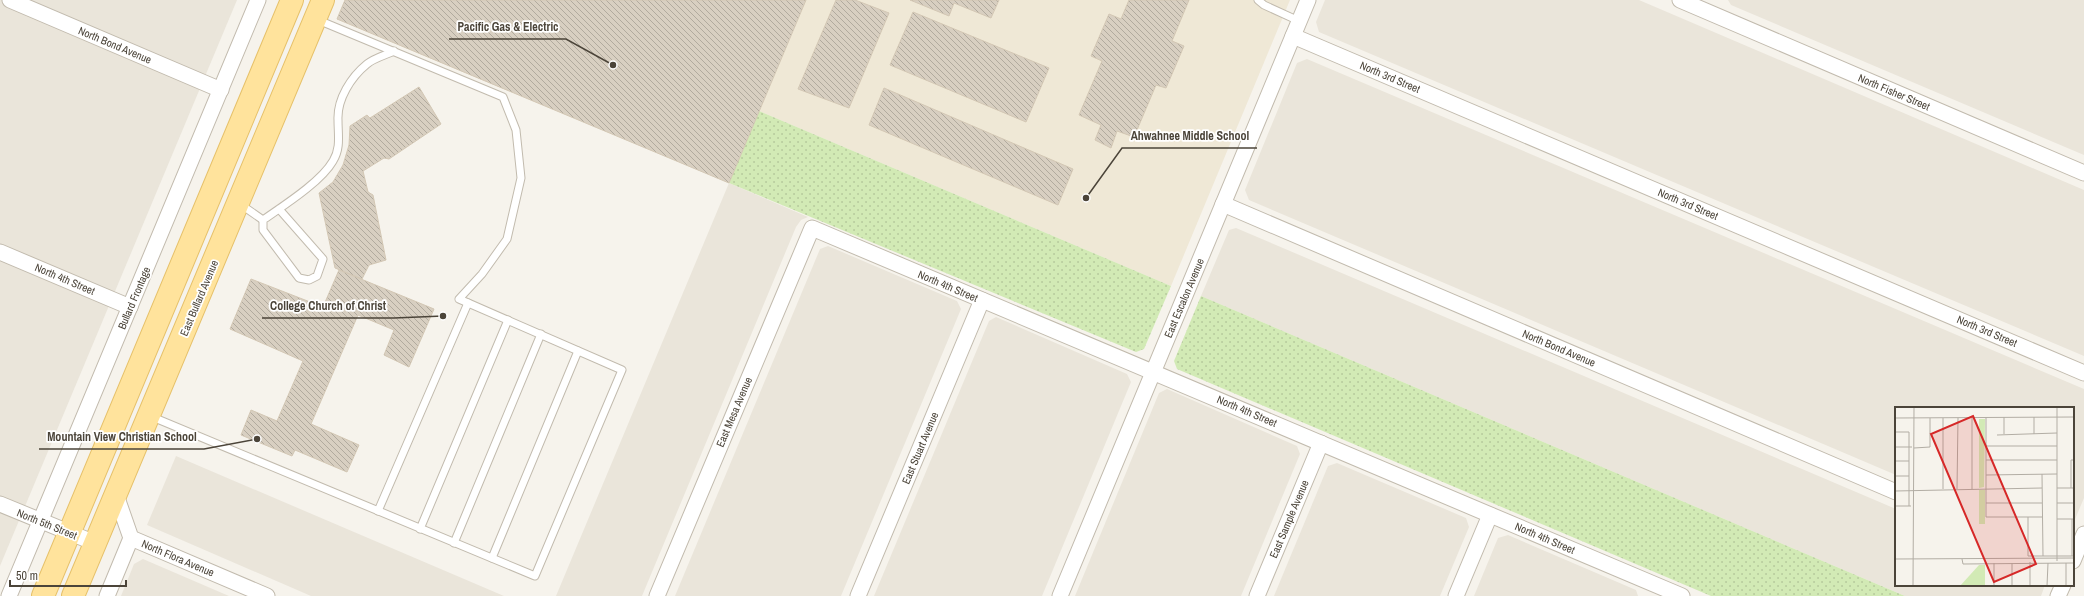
<svg xmlns="http://www.w3.org/2000/svg" width="2084" height="596" font-family="'Archivo Narrow',sans-serif">
  <style>
    .residential { fill: #eae5da }
    .education { fill: #efe8d6 }
    .grass { fill: url(#grass-dots) }
    .building { fill: url(#building-back-hatch); stroke: #d3c7b4 }
    .lines { fill: none; stroke-linecap: round; stroke-linejoin: round }
    .service-casing { stroke: #c2bbae; stroke-width: 9 }
    .minor-casing { stroke: #c2bbae; stroke-width: 17 }
    .primary-casing { stroke: #e6c16a; stroke-width: 24 }
    .service { stroke: #fff; stroke-width: 7 }
    .minor { stroke: #fff; stroke-width: 15 }
    .primary { stroke: #ffe39c; stroke-width: 22 }
    .labels { text-anchor: middle; dominant-baseline: central; stroke-width: 3.5; stroke-linejoin: round; paint-order: stroke }
    .street-label { font-size: 11px; fill: #4b4439; stroke: #fff }
    .inset-road { fill: none; stroke: #b2ada4; stroke-width: 1 }
    .view { fill: #d62828; fill-opacity: 0.15; stroke: #d62828; stroke-width: 2 }
    .inset-edge { fill: none; stroke: #4b4439; stroke-width: 2 }
    .leader { fill: none; stroke: #4b4439; stroke-width: 1.5 }
    .callout-dot { fill: #4b4439; stroke: #fff; stroke-width: 1.5 }
    .callout-label { font-size: 12px; text-anchor: middle; font-weight: bold; fill: #4b4439; stroke: #fff; stroke-width: 3.5; stroke-linejoin: round; paint-order: stroke }
  </style>
  <defs>
    <pattern id="grass-dots" width="8" height="8" patternUnits="userSpaceOnUse"><rect width="8" height="8" fill="#d2eab5"/><path d="M2 2h.1M6 6h.1" fill="none" stroke="#b6ca9c" stroke-width="1.8" stroke-linecap="round"/></pattern>
    <pattern id="building-back-hatch" width="6" height="6" patternUnits="userSpaceOnUse"><rect width="6" height="6" fill="#d8cfc1"/><path d="M-1 5l2 2M0 0l6 6M5-1l2 2" fill="none" stroke="#b1aa9e"/></pattern>
  </defs>
  <rect width="100%" height="100%" fill="#f6f3ec"/>
  <g class="residential">
    <polygon points="0,0 237,0 0,566"/>
    <polygon points="1325,0 1639,0 2084,190 2084,356 1319,32 1316,22"/>
    <polygon points="1728,0 2084,0 2084,155 1731,5"/>
    <polygon points="1307,59 2084,389 2084,498 2073,524 2073,408 1896,408 1896,475 1249,200 1245,190 1297,63"/>
    <polygon points="729,183 808,217 801,220 796,227 642,596 556,596"/>
    <polygon points="1236,228 1896,509 1896,585 2045,585 2041,596 1905,596 1201,296 1229,230"/>
    <polygon points="828,246 957,301 961,309 841,596 675,596 820,249"/>
    <polygon points="996,317 1127,374 1131,382 1042,596 874,596 989,321"/>
    <polygon points="1167,389 1297,446 1300,454 1241,596 1075,596 1159,393"/>
    <polygon points="176,456 504,596 311,596 147,525"/>
    <polygon points="1337,463 1466,518 1469,527 1440,596 1274,596 1328,466"/>
    <polygon points="1508,535 1636,590 1638,596 1474,596 1498,538"/>
    <polygon points="143,559 229,596 121,596 134,564"/>
  </g>
  <polygon class="education" points="806,0 1290,0 1171,286 759,111"/>
  <g class="grass">
    <polygon points="759,111 1171,286 1144,349 1136,352 729,183"/>
    <polygon points="1201,296 1905,596 1711,596 1177,369 1174,361"/>
  </g>
  <g class="building">
    <polygon points="345,0 806,0 729,183 337,19"/>
    <polygon points="836,0 855,0 889,13 849,108 798,89"/>
    <polygon points="910,0 999,0 991,18 954,3 949,16"/>
    <polygon points="1129,0 1189,0 1172,41 1184,46 1166,88 1156,85 1134,137 1117,131 1111,148 1095,140 1101,125 1079,115 1102,61 1091,56 1109,14 1121,19"/>
    <polygon points="913,12 1049,68 1026,122 890,65"/>
    <polygon points="419,87 441,124 389,159 384,158 363,171 368,192 373,195 386,260 369,265 362,279 335,268 319,193 333,182 343,165 349,145 350,126 367,115 370,118"/>
    <polygon points="884,88 1073,169 1058,205 869,125"/>
    <polygon points="339,270 434,309 409,367 384,355 394,330 358,315 311,424 359,445 347,472 295,450 292,456 241,435 251,410 277,421 303,361 230,329 251,279 323,307"/>
  </g>
  <g class="lines">
    <g class="service-casing">
      <g id="service">
        <polyline points="1258,0 1264,5 1299,21"/>
        <polyline points="240,204 263,220"/>
        <path d="M279,209L323,259L317,276L309,280L299,278L263,230V220C283,206 321,182 333,161C341,148 338,135 338,120C337,99 351,77 367,64C374,58 386,55 394,51"/>
        <polyline points="150,416 535,576 622,370 459,299 482,274 507,239 521,178 516,130 503,97 318,20"/>
        <polyline points="378,511 468,303"/>
        <polyline points="420,529 508,320"/>
        <polyline points="454,543 541,334"/>
        <polyline points="492,558 578,351"/>
      </g>
    </g>
    <g class="minor-casing">
      <g id="minor">
        <polyline points="10,0 221,90"/>
        <polyline points="1680,0 2084,173"/>
        <polyline points="1293,36 2084,373"/>
        <polyline points="1223,204 1896,492"/>
        <polyline points="0,252 130,307"/>
        <polyline points="116,495 131,538 267,596"/>
        <polyline points="0,504 95,543"/>
        <polyline points="2073,561 2084,534"/>
        <polyline points="9,596 258,0"/>
        <polyline points="107,596 131,538"/>
        <polyline points="657,596 812,228 1682,596"/>
        <polyline points="858,596 982,300"/>
        <polyline points="1060,596 1308,0"/>
        <polyline points="1257,596 1321,443"/>
        <polyline points="1456,596 1490,515"/>
        <polyline points="2058,596 2063,585"/>
      </g>
    </g>
    <g class="primary-casing">
      <g id="primary">
        <polyline points="43,596 292,0"/>
        <polyline points="73,596 323,0"/>
      </g>
    </g>
    <use href="#service" class="service"/>
    <use href="#minor" class="minor"/>
    <use href="#primary" class="primary"/>
  </g>
  <g class="labels">
    <g class="street-label">
      <text transform="translate(115 45) rotate(23)">North Bond Avenue</text>
      <text transform="translate(1390 77) rotate(23)">North 3rd Street</text>
      <text transform="translate(1894 92) rotate(23)">North Fisher Street</text>
      <text transform="translate(1688 204) rotate(23)">North 3rd Street</text>
      <text transform="translate(65 279) rotate(23)">North 4th Street</text>
      <text transform="translate(948 286) rotate(23)">North 4th Street</text>
      <text transform="translate(134 298) rotate(-67)">Bullard Frontage</text>
      <text transform="translate(199 298) rotate(-67)">East Bullard Avenue</text>
      <text transform="translate(1184 298) rotate(-67)">East Escalon Avenue</text>
      <text transform="translate(1987 331) rotate(23)">North 3rd Street</text>
      <text transform="translate(1559 348) rotate(23)">North Bond Avenue</text>
      <text transform="translate(1247 411) rotate(23)">North 4th Street</text>
      <text transform="translate(734 412) rotate(-67)">East Mesa Avenue</text>
      <text transform="translate(920 448) rotate(-67)">East Stuart Avenue</text>
      <text transform="translate(1289 519) rotate(-67)">East Sample Avenue</text>
      <text transform="translate(47 524) rotate(22)">North 5th Street</text>
      <text transform="translate(1545 538) rotate(23)">North 4th Street</text>
      <text transform="translate(178 558) rotate(23)">North Flora Avenue</text>
    </g>
  </g>
  <g transform="translate(1895 407)">
    <rect width="179" height="179" fill="#f6f3ec"/>
    <path d="M84,12H90L89,80L84,81ZM84,83H90V117H84Z" fill="#d2eab5"/>
    <path d="M84,158H90V179H65Z" fill="#d2eab5"/>
    <path class="inset-road" d="M162,0V154M91,10V110H147M109,10V27M139,10V27M0,11L179,10M0,25H14V99M102,28L162,26M91,39H162M0,40H17M19,41L35,40V11M91,53H162M0,54H14M147,67L148,149M91,68L162,67M0,69H14M162,81H179M176,81V53H179M48,82V11M62,82L63,11M77,82V11M0,84L147,81M91,96H147M162,96H179M0,99H16M162,112H179M177,112V149M133,149H179M133,149V110M0,152L179,151M67,152L68,157L179,156M135,155V179M18,179L19,0M99,179V156M117,179V156M152,179L153,156M171,179V156"/>
    <path class="view" d="M78,9L141,157L99,175L36,27Z"/>
    <rect width="179" height="179" class="inset-edge"/>
  </g>
  <path class="leader" d="M613 65L566 39H449M1086 198L1122 148H1257M443 316L394 318H262M257 439L204 449H39"/>
  <g class="callout-dot">
    <circle cx="613" cy="65" r="4"/>
    <circle cx="1086" cy="198" r="4"/>
    <circle cx="443" cy="316" r="4"/>
    <circle cx="257" cy="439" r="4"/>
  </g>
  <g class="callout-label">
    <text x="508" y="31">Pacific Gas &amp; Electric</text>
    <text x="1190" y="140">Ahwahnee Middle School</text>
    <text x="328" y="310">College Church of Christ</text>
    <text x="122" y="441">Mountain View Christian School</text>
  </g>
  <path d="M10 580v6h116v-6" fill="none" stroke="#4b4439" stroke-width="2"/>
  <text x="16" y="580" font-size="12" fill="#4b4439" stroke="#ffffff" stroke-width="3" paint-order="stroke">50 m</text>
</svg>
